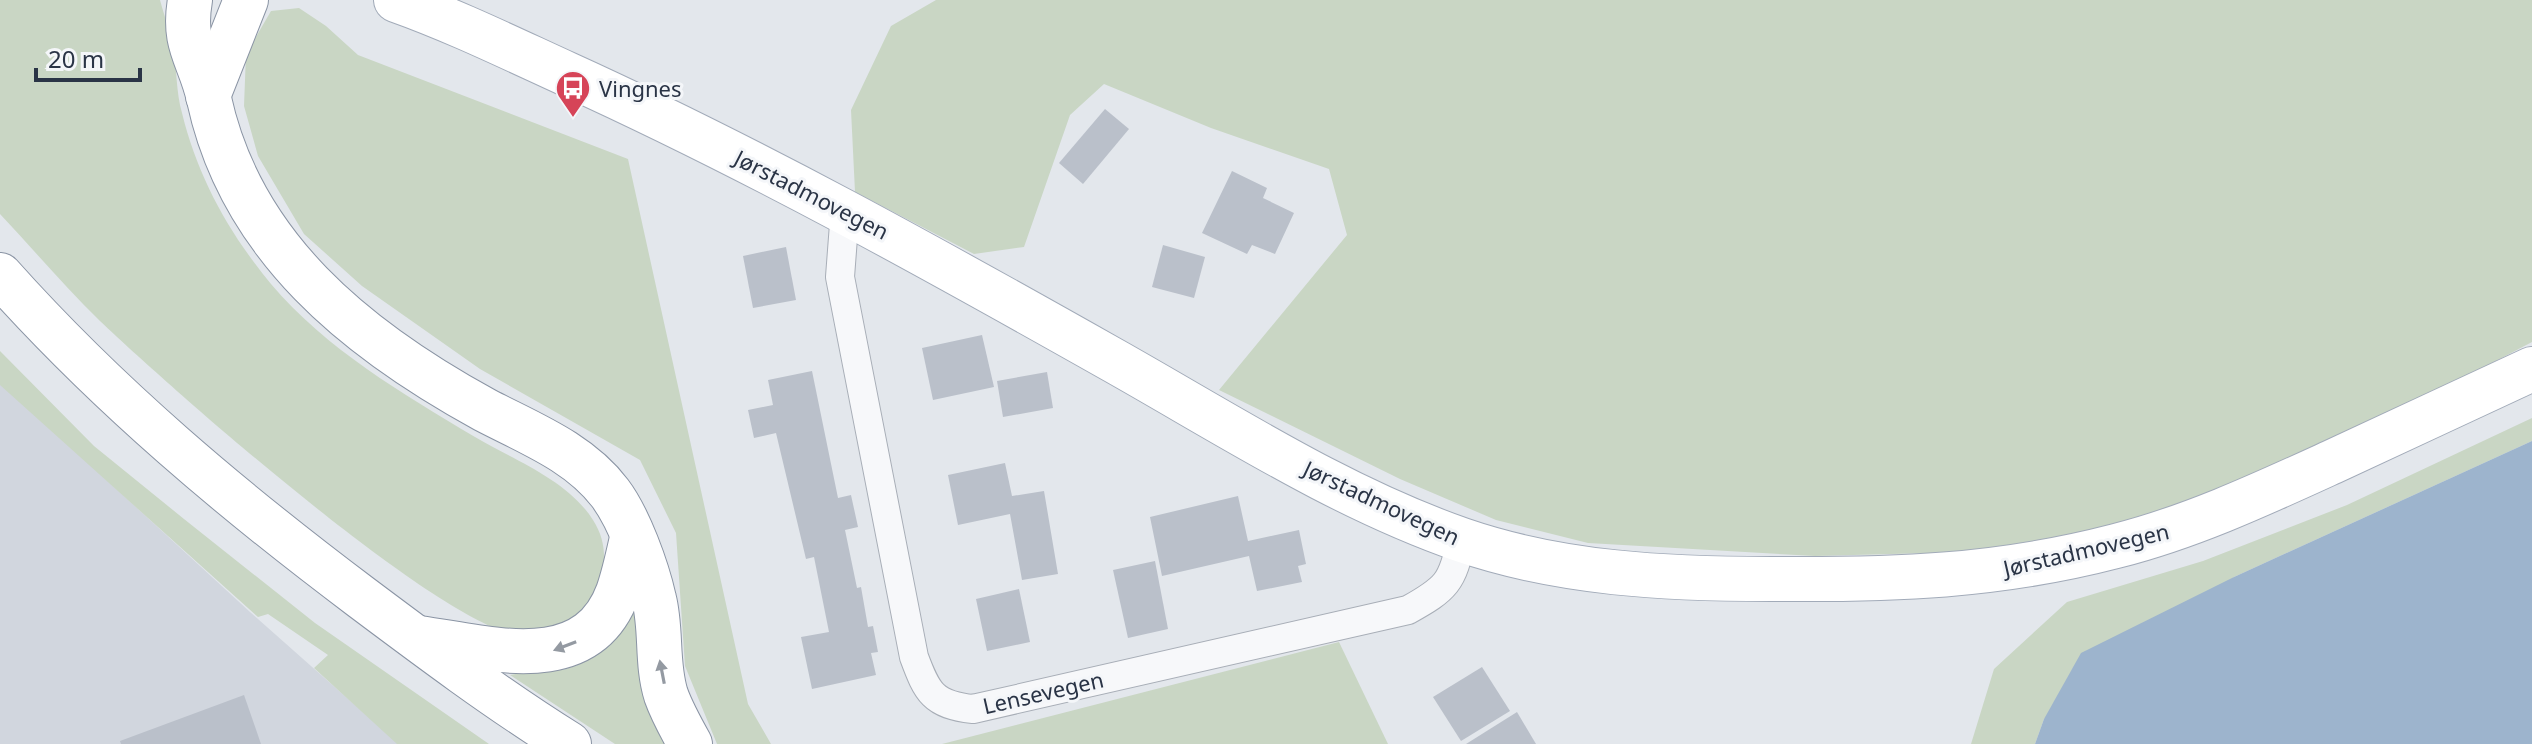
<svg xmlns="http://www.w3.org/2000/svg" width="2532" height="744" font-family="'Noto Sans',sans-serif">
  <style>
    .built { fill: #d1d6de }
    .green { fill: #c9d6c4 }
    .water { fill: #9db4cd }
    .building { fill: #bac0ca }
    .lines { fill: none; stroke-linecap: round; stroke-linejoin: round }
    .minor-casing { stroke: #a8aeb7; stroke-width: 30 }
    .primary-casing { stroke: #a2abb9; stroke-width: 46 }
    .trunk-casing { stroke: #8a94a4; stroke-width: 46 }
    .minor { stroke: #f7f8fa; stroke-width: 28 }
    .primary { stroke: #fff; stroke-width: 44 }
    .trunk { stroke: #fff; stroke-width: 44 }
    .oneway { fill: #949aa2 }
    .labels { text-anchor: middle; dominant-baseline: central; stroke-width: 6; stroke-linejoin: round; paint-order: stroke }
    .poi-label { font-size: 22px; fill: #2a3446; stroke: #f4f6f9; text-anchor: start }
    .street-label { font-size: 22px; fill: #2a3446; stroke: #f4f6f9 }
  </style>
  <rect width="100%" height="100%" fill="#e3e7ec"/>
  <polygon class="built" points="0,382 250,612 399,744 0,744"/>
  <g class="green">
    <path d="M0,0H160C164,15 170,31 173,47C177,69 176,92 182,113C198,178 229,233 271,284C326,349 403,394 475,437C514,460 568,480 593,520C613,551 602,582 591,614C573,620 548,635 528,636C454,641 162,380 100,321C65,287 33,249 0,214Z"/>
    <polygon points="936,0 2532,0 2532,342 2340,443 2130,524 2006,551 1815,556 1588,543 1496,520 1400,479 1219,390 1347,235 1329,169 1211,128 1104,84 1070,115 1024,247 974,254 855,192 851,110 891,26"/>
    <polygon points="299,8 326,26 358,55 628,159 748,704 771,744 717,744 685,666 676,533 640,460 480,369 362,286 304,234 258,156 244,106 246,54 271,11"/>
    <polygon points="0,351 94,446 184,519 315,623 489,744 397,744 314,668 328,655 268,614 258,617 0,385"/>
    <polygon points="2532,418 2532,441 2234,577 2044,719 2035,744 1971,744 1994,669 2067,602 2203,561 2347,505"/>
    <path d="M639,602L667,744H615L510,675C528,671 548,673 566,669C600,660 621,630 639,602Z"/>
    <polygon points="1339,642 1388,744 942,744"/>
  </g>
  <polygon class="water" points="2532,441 2532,744 2035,744 2044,719 2081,653 2234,577"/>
  <g class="building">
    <polygon points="1105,109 1129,129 1083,184 1059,163"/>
    <polygon points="1232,171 1267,188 1263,198 1294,213 1275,254 1252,245 1247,254 1202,233"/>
    <polygon points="1163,245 1205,257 1194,298 1152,287"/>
    <polygon points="786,247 796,300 753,308 743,256"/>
    <polygon points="982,335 994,387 933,400 922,348"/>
    <polygon points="812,371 838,498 851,495 858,527 845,530 857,588 861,587 868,627 873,626 878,652 871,653 876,675 812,689 801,637 829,632 814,557 806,559 776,433 754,438 748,410 773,405 768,380"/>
    <polygon points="1047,372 1053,408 1003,417 997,381"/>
    <polygon points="1005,463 1012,496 1044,491 1058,574 1022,580 1010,514 958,525 948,475"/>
    <polygon points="1238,496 1248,541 1299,530 1306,564 1298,566 1302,582 1257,591 1249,556 1162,576 1150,517"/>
    <polygon points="1155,561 1168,629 1128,638 1113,570"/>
    <polygon points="1019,589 1030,642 987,651 976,599"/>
    <polygon points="1482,667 1510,711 1461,741 1433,697"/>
    <polygon points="244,695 261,744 121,744 120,741"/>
    <polygon points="1517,712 1536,744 1466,744"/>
  </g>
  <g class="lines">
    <g class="minor-casing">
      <path id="minor" d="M845,211L840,277L914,657C927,692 933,705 973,709L1408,610C1446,589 1453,582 1461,540"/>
    </g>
    <g class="primary-casing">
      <path id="primary" d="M396,0C455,21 510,48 567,74C754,159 932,258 1111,359C1225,423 1338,497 1462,540C1561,574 1667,579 1771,579C1893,580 1997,577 2116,546C2191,527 2262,494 2332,462C2399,431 2465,400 2532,369"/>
    </g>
    <g class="trunk-casing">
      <g id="trunk">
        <path d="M190,0C182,46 200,58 209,99C241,247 357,340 485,410C529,433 579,452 610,493C629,518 647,568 654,599C662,630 656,663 666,695C672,712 681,728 690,744"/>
        <polyline points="208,96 246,0"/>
        <path d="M0,275C108,396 232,500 361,597C429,648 497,699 569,744"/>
        <path d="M419,638C487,647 586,679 618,592C624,575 628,556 632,538"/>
      </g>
    </g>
    <use href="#minor" class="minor"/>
    <use href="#primary" class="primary"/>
    <use href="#trunk" class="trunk"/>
  </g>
  <defs><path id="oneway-solid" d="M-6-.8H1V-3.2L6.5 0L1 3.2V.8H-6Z" transform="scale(2)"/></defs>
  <g class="oneway">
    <use href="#oneway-solid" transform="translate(565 646) rotate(159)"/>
    <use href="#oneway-solid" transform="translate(662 672) rotate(-101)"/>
  </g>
  <defs>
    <g id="bus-pin" transform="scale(1.8)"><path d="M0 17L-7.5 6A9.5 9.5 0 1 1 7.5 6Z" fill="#d64458" stroke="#f4f6f9"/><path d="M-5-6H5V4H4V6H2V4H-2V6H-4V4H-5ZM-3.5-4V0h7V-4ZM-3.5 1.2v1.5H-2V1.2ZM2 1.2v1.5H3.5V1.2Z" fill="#fff"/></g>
  </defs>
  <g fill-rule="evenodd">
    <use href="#bus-pin" x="573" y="88"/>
  </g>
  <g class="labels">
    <g class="poi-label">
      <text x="599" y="88">Vingnes</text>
    </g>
    <g class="street-label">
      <text transform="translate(812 194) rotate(27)">Jørstadmovegen</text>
      <text transform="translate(1382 502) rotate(25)">Jørstadmovegen</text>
      <text transform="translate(2086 549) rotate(-13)">Jørstadmovegen</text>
      <text transform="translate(1043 692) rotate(-13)">Lensevegen</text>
    </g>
  </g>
  <path d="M36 68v12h104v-12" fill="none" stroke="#2a3446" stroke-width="4"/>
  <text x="48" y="68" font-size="24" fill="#2a3446" stroke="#f4f6f9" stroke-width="6" paint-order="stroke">20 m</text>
</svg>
